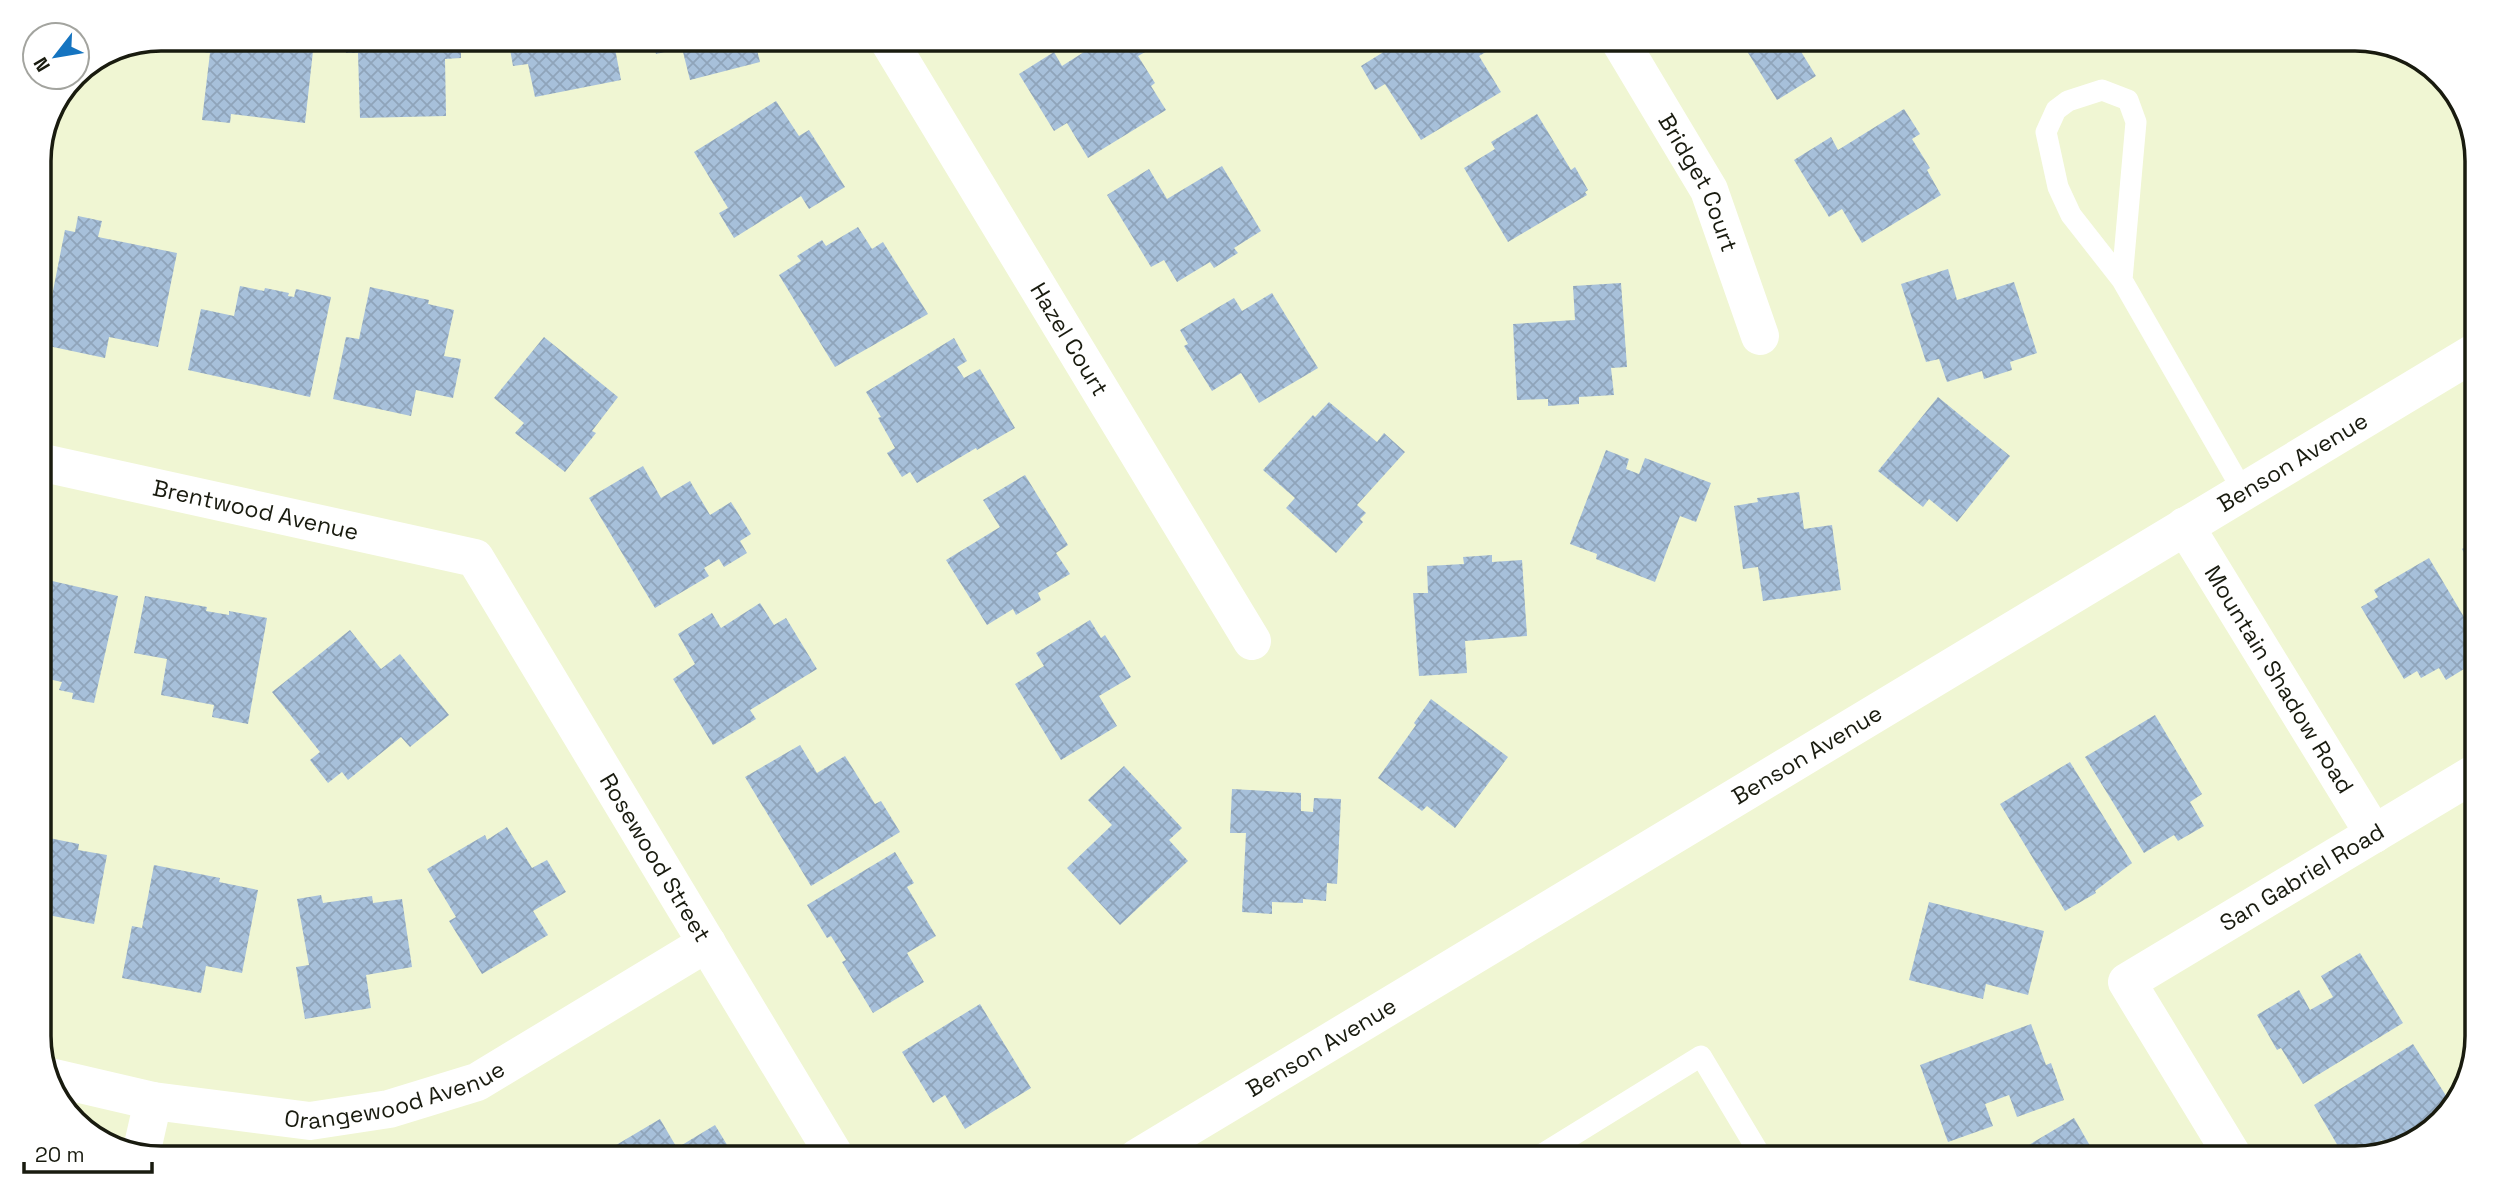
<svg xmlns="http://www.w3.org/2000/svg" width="2516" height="1197" font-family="'Space Grotesk',sans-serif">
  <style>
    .building { fill: url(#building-cross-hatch) }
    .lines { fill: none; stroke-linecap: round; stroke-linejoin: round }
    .lane { stroke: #fff; stroke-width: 21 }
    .street { stroke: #fff; stroke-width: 38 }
    .secondary { stroke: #fff; stroke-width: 38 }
    .labels { text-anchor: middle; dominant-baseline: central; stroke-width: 6; stroke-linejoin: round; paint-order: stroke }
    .street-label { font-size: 23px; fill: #191b0f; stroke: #fff }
    .rim { fill: none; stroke: #191b0f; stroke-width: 3.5 }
  </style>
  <defs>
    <pattern id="building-cross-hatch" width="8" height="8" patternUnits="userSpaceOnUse" patternTransform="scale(1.75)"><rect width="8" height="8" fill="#a7c0da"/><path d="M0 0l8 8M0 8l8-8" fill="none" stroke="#8fa4ba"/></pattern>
  </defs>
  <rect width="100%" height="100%" fill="#f0f6d3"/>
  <g class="building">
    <polygon points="199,38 286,38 314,42 305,123 231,114 230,123 202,120 210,53 197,51"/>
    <polygon points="345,38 461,38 461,58 445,59 446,116 360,118 358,53 346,53"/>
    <polygon points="508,38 613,38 621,80 535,97 528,64 513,66"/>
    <polygon points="652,38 754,38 760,62 690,80 682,48 656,54"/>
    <polygon points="1106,38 1139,38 1147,51 1138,56 1155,83 1151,86 1166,110 1088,158 1067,123 1054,131 1019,74 1054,52 1062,66"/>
    <polygon points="1406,38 1488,38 1493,48 1479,56 1501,92 1421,140 1385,84 1375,90 1361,66"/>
    <polygon points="1739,38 1818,38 1800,50 1816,76 1777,100"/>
    <polygon points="776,101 799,136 809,130 845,187 809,209 801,196 734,238 719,213 728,208 694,152"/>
    <polygon points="1904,109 1920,134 1912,139 1930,168 1927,170 1941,195 1862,243 1842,209 1829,217 1794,160 1831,137 1838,150"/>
    <polygon points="1537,114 1571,170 1575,167 1588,190 1585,192 1587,195 1508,242 1464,168 1495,149 1491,142"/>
    <polygon points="1222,166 1261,231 1234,248 1238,253 1214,268 1210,262 1177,282 1164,260 1151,267 1107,195 1149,169 1167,199"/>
    <polygon points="78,216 102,221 98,237 177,253 158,347 109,337 105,358 39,344 39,294 52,296 65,230 75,232"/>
    <polygon points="858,227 872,249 883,242 928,314 835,367 779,275 801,261 797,256 822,240 826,246"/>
    <polygon points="1948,269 1957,300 2014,282 2037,353 2010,362 2012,370 1984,379 1982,371 1947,382 1939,359 1926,362 1901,284"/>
    <polygon points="1621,283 1627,367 1611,368 1614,395 1579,397 1579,404 1548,406 1548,399 1517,400 1513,324 1575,320 1573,286"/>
    <polygon points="240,286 264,291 265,288 289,293 288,296 294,297 296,289 331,297 310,397 188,370 201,309 234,316"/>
    <polygon points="370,287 429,300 428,304 454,310 444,356 461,359 453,398 416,390 411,416 333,399 346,337 359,339"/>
    <polygon points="1272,293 1318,368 1259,403 1241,373 1212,391 1184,346 1188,344 1180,330 1234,298 1242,311"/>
    <polygon points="544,337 618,397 592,431 596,433 565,472 515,433 524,423 494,398"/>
    <polygon points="954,338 967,361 957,367 964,378 980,369 1015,428 977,450 976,448 917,483 910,472 902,477 887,453 895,448 878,418 881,417 866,392"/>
    <polygon points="1938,397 2010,456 1957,522 1929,499 1923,507 1878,471"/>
    <polygon points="1329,402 1377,442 1384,433 1405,452 1357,505 1366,513 1360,519 1363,522 1336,553 1286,508 1295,498 1263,470 1313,415 1315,417"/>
    <polygon points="1606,450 1629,459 1626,469 1639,474 1645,458 1711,483 1696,522 1680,516 1655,582 1596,559 1597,554 1570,544"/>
    <polygon points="643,466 661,498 690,481 710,515 731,502 751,534 740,541 747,553 724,567 719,559 704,568 709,576 655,608 589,498"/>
    <polygon points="1025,475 1068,545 1056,553 1070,574 1038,593 1041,600 1016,615 1013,609 987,625 946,560 1000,527 983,500"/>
    <polygon points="1799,492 1804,529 1832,525 1841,590 1763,601 1758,567 1743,569 1734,506 1758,502 1757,498"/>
    <polygon points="2477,540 2477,575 2462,549"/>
    <polygon points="1492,555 1492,562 1522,560 1527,636 1465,641 1467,673 1419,676 1413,593 1428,593 1427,566 1464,564 1463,557"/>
    <polygon points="2429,558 2477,639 2477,661 2446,680 2439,668 2421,678 2417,671 2404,679 2361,607 2378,597 2374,590"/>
    <polygon points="39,578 118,596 94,703 72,699 73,693 59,690 62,682 39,677"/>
    <polygon points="145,596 207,607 206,611 229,615 229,611 267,618 248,724 212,717 214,705 161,695 167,659 134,653"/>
    <polygon points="760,603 774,625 786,618 817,669 750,710 756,719 713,745 673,679 695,664 678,634 712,613 721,628"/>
    <polygon points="1090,620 1101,638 1105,635 1131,677 1099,696 1117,726 1061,760 1015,684 1044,666 1036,653"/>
    <polygon points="350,630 381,669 400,654 449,715 410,747 401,737 348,780 342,772 328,783 310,760 320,752 272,692"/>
    <polygon points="1431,699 1508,757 1455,828 1427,806 1422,811 1378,778 1416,725 1414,723"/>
    <polygon points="2155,715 2202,794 2190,802 2204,826 2178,841 2174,835 2144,853 2085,757"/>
    <polygon points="800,745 817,773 845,756 875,804 881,801 900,832 811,886 745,777"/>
    <polygon points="2070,762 2132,863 2095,891 2096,893 2065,911 2000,804"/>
    <polygon points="1124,766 1182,828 1169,840 1188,861 1120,925 1067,868 1112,825 1088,800"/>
    <polygon points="1232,789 1301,793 1301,811 1313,812 1314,798 1341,799 1337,884 1327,883 1326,901 1303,899 1303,903 1272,902 1272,914 1242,912 1246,833 1230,833"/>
    <polygon points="507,827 532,868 547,860 566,892 533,911 548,935 482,974 449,921 456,917 427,869 485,835 487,840"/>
    <polygon points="39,836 79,844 78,850 107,855 94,924 48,915 42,947 39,946"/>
    <polygon points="895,852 914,883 907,887 936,936 907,953 924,982 873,1013 842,962 846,960 831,936 827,938 807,905"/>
    <polygon points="154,865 220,878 219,882 258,890 242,973 206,966 201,993 122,978 132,926 142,928"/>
    <polygon points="321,895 323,903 372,896 373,903 402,899 412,967 366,975 371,1008 305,1019 296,967 309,965 297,899"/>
    <polygon points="1929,902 2044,931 2028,995 1986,984 1983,999 1909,980"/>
    <polygon points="2360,953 2403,1023 2303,1084 2281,1048 2277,1050 2257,1015 2299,990 2310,1010 2333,997 2321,976"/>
    <polygon points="980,1004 1031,1088 965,1129 945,1095 933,1103 902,1052"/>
    <polygon points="2031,1024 2046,1065 2051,1063 2064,1100 2017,1117 2009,1095 1985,1104 1993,1126 1948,1142 1920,1065"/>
    <polygon points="2413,1044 2452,1105 2430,1131 2412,1142 2387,1149 2382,1140 2352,1158 2345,1158 2314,1105"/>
    <polygon points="2074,1118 2097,1158 2007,1158"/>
    <polygon points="660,1119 677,1148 715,1125 735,1158 604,1158 601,1154"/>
  </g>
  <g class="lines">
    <g class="lane">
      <polyline points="2122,280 2071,215 2058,187 2046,132 2056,110 2068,101 2102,90 2128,100 2136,122 2122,280 2243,491"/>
      <polyline points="1536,1158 1701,1056 1762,1158"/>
    </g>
    <g class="street">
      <path id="s1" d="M887,38L1252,641"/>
      <path id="s2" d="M1618,38L1709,190L1760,336"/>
      <path id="s3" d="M39,462L475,558L836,1158"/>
      <path id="s4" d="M50,1077L153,1101L310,1121L389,1109L477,1082L707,943"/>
      <polyline points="141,1154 153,1101"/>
      <path id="s5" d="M2234,1158L2127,982L2477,772"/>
    </g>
    <g class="secondary">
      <path id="s6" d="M2185,526L2374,834"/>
      <path id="s7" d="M1137,1158L2477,351"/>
    </g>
  </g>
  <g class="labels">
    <g class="street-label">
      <text stroke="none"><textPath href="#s2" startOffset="166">Bridget Court</textPath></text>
      <text stroke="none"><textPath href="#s1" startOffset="352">Hazel Court</textPath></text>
      <text stroke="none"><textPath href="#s7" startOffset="1349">Benson Avenue</textPath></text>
      <text stroke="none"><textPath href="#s3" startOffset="222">Brentwood Avenue</textPath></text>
      <text stroke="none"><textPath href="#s6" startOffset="180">Mountain Shadow Road</textPath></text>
      <text stroke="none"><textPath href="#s7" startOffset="782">Benson Avenue</textPath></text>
      <text stroke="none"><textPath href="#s3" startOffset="796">Rosewood Street</textPath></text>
      <text stroke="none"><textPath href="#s5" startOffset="410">San Gabriel Road</textPath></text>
      <text stroke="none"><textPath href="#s7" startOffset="215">Benson Avenue</textPath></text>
      <text stroke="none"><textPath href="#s4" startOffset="352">Orangewood Avenue</textPath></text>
    </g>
  </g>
  <path d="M0 0H2516V1197H0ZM161 51H2355A110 110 0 0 1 2465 161V1036A110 110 0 0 1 2355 1146H161A110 110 0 0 1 51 1036V161A110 110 0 0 1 161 51Z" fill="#fff" fill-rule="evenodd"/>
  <path class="rim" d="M161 51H2355A110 110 0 0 1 2465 161V1036A110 110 0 0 1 2355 1146H161A110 110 0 0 1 51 1036V161A110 110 0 0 1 161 51Z"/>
  <g transform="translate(56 56) rotate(239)"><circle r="33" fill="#ffffff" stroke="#a3a49f" stroke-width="2"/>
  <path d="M0-5L12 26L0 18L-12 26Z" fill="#1574c0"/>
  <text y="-10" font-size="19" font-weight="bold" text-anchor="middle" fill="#191b0f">N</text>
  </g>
  <path d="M24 1162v10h128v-10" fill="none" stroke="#191b0f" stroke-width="3.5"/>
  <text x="35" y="1162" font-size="21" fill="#191b0f" stroke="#ffffff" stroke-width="5" paint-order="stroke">20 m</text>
</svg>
